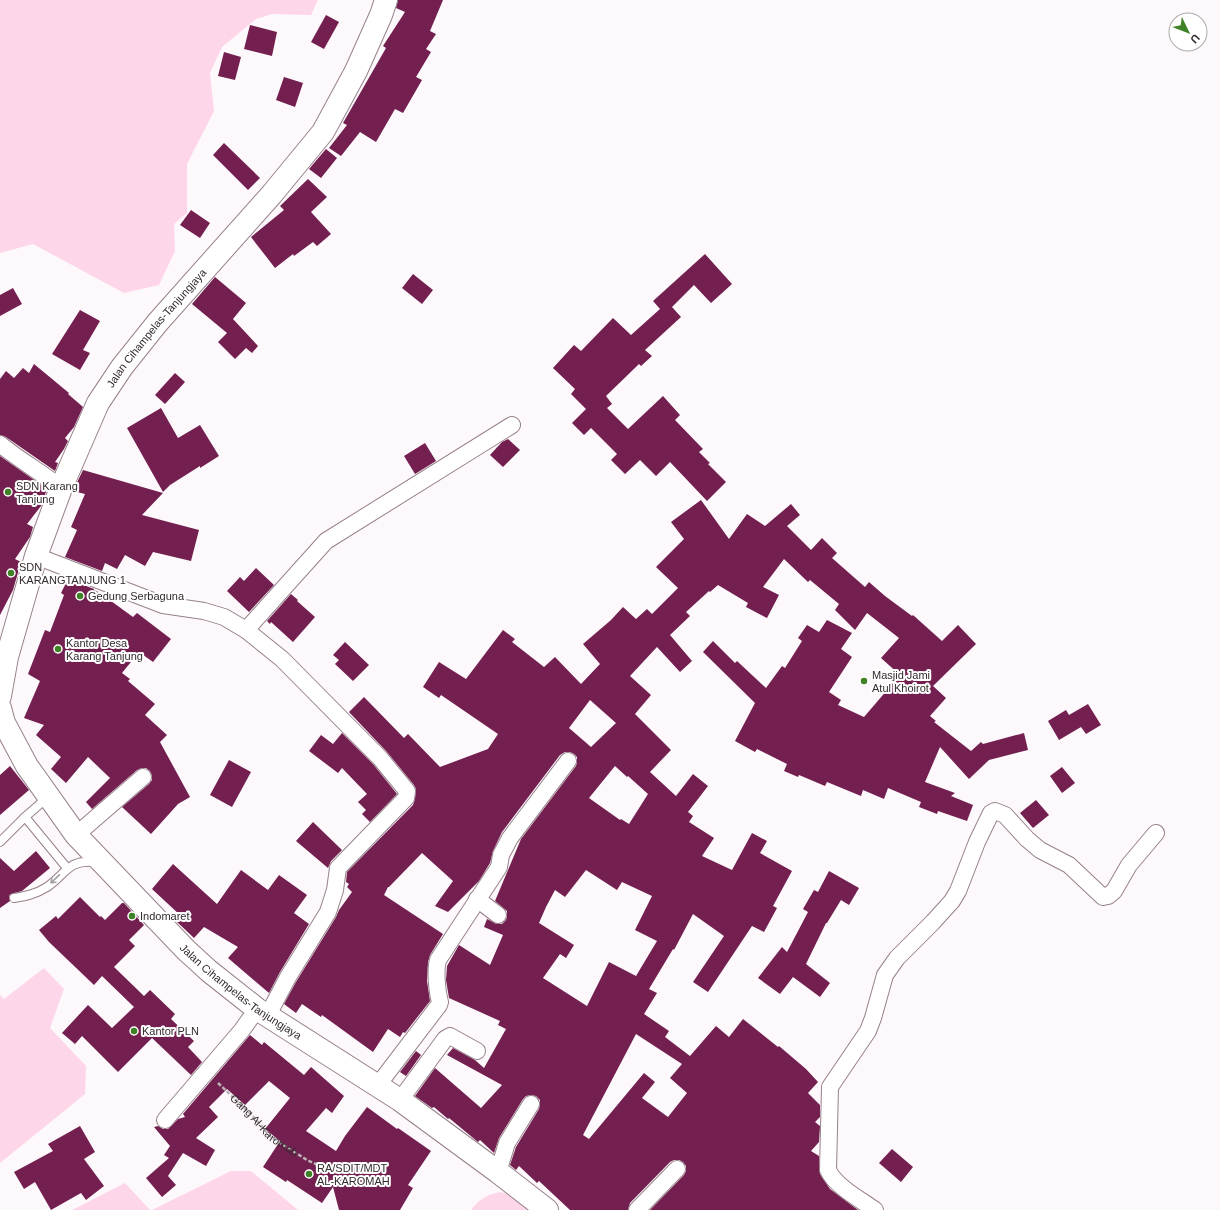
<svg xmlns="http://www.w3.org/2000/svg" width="1220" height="1210" font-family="Helvetica,sans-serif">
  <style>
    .green { fill: #fed6e9 }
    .building { fill: #731f50; fill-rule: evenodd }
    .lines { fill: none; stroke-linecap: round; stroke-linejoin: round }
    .service-casing { stroke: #97818b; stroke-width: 10 }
    .minor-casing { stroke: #97818b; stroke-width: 18 }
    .secondary-casing { stroke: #97818b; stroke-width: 24 }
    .path { stroke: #bab4b7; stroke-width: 2.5; stroke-dasharray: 4 2; stroke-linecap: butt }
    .service { stroke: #fff; stroke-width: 8 }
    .minor { stroke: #fff; stroke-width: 16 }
    .secondary { stroke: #fff; stroke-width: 22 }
    .oneway { stroke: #a39fa1 }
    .poi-dot { fill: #3f8225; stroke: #fff; stroke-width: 1.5 }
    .labels { text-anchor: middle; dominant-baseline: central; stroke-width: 4; stroke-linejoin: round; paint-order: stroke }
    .street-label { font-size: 11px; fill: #332a2e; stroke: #fff }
    .poi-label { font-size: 11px; fill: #332a2e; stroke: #fff; text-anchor: start }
  </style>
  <rect width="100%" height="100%" fill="#fdf8fb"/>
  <g class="green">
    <polygon points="0,0 318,0 311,15 272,14 256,19 222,47 210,73 214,111 187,164 187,213 174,224 175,251 159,285 124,293 33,244 0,253"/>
    <polygon points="44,968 64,989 50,1028 86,1066 85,1094 0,1163 0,995 4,999"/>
    <polygon points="231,1171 251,1171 298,1210 152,1210"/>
    <polygon points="125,1183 150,1210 72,1210"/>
    <path d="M500,1192L508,1194L531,1210H471C478,1200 488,1194 500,1192Z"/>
  </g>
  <g class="building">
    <polygon points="398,0 443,0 430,31 436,34 426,49 431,52 416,77 422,80 403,113 395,109 376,142 360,132 341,156 329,148 347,125 343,123 386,48 383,46 405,12 396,8"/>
    <polygon points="326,15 339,22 324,49 311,42"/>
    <polygon points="250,25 277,32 272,56 244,49"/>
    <polygon points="224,52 241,57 235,80 218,76"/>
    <polygon points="284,77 303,83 295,107 276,100"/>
    <polygon points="224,143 260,178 248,190 213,155"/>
    <polygon points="326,149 337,158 321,178 309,169"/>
    <polygon points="308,179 327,197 311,212 331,234 317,246 313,242 294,256 293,254 275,268 251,237 284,210 280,206"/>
    <polygon points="191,210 210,223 200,238 180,225"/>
    <polygon points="705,254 732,284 711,303 694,285 672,307 681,317 645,350 652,356 641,366 639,364 606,396 612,404 607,408 628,429 663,396 680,415 675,420 703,449 699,452 710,463 708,464 726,482 707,501 670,462 656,476 640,460 625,474 611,460 617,454 591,428 584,435 572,423 586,409 571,394 575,389 553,368 574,345 581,351 613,318 631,335 660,309 653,301"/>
    <polygon points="413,274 433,290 422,304 402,288"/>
    <polygon points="215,277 246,303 233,319 258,346 252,353 246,348 235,359 218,342 227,333 192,304"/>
    <polygon points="13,288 22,304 0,316 0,295"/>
    <polygon points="80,310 100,321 83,350 90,353 80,370 52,354"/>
    <polygon points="34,364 69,393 68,394 83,407 74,427 65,438 68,441 64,449 55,462 58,463 55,471 6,437 0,435 0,379 6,371 14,378 23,368 29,373"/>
    <polygon points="175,373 185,382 165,404 155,395"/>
    <polygon points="161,408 178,438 200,425 219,456 200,468 200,466 170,485 163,492 127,428"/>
    <polygon points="508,439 520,450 503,467 490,455 502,442"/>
    <polygon points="425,443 436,461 415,474 404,456"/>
    <polygon points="0,456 47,489 41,506 27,524 33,527 30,537 15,559 21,562 13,590 0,615"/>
    <polygon points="83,470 163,493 142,515 199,530 191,561 153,552 145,566 125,555 117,569 105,563 102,571 65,557 77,530 71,527 85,494 73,491"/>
    <path d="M701,500L729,539L747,514L765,526L791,504L800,515L787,526L811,550L822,538L837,553L832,558L865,587L869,582L885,596L912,616L913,615L942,641L958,625L976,644L933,686L946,698L930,716L936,721L934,722L971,751L981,742L983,744L1024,733L1028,750L989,760L969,779L940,747L925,782L955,793L951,796L973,805L967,821L938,811L937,814L919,807L921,802L888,788L884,799L863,790L861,796L827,782L825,786L799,775L798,777L784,771L787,764L757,749L755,752L735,741L755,703L703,652L713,641L735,663L737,661L766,688L782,666L785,668L802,641L798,638L807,625L819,632L827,620L852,633L841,649L852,657L829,692L841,700L838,705L864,717L900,675L881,658L899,638L867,613L855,630L835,610L839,604L810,580L808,582L784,559L763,587L779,595L767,618L746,607L748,603L718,585L710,592L709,591L686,612L690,616L670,635L692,661L680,672L657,647L630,676L651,695L635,714L671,750L650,772L676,796L693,774L708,786L688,812L693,816L689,822L714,838L702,856L732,870L752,833L767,841L760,853L792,871L773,906L777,908L764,932L752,926L708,992L693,982L724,936L693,914L674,950L673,949L649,989L657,993L644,1014L669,1031L665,1037L690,1056L716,1026L729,1037L743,1019L778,1047L779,1046L806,1069L818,1082L808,1093L820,1105V1117L815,1122L820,1126L819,1142L811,1151L819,1156L820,1174L830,1189L858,1210H650L684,1175L686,1171V1166L683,1162L679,1160H674L670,1162L630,1203L628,1210H570L539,1181L537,1183L519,1166L516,1170L510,1165L516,1147L539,1109L540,1104V1100L536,1096L531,1095L526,1096L523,1099L499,1138L494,1153L480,1140L478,1142L449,1118L448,1119L434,1107L432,1108L415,1096L435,1068L481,1108L502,1085L447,1055L453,1048L475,1060L484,1068L506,1029L498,1025L500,1021L449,998L446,980L447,966L459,945L490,965L503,935L484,927L487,919L497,924H502L506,920L507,916V911L495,901L521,839L576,766L577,762V757L574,754L570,752H565L560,755L502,832L493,851L490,863L479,881L448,912L435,906L453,881L422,853L389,887H388L384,895L443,934L430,955L428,962L427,981L430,1001L405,1033L403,1032L400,1037L388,1029L373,1052L322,1015L321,1017L302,1004L296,1013L284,1004L296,982L336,917L339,910L352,892L347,887L349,884L346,882L347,872L413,805L415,799L416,789L414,785L387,752L349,712L364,697L404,738L408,734L440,767L488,749L498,734L441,695L439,698L423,687L439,662L466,679L503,630L515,639L512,642L544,667L555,657L581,684L600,664L583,644L611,620L623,607L636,619L647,609L652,614L678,588L656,567L684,539L671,522ZM590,700L616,723L591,747L569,728ZM615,766L627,777L628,776L648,794L629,824L621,819L620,820L589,798ZM586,870L617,890L622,882L652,896L635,930L657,941L636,976L609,962L587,1006L543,978L560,954L566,958L574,945L539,923L546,907L555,890L565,897ZM636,1034L682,1064L670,1078L687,1093L668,1117L642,1098L655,1082L644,1073L589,1139L583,1135Z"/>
    <polygon points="256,568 274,585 249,612 227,591 240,577 244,581"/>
    <polygon points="68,579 94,589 94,590 100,593 133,617 137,613 171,639 153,662 139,652 122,673 130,679 128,681 155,704 145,715 167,735 160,742 190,797 178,804 151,834 122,807 149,784 152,780 152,776 150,771 146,768 142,768 137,770 92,809 86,802 110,778 88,757 66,783 51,769 61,757 36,735 44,725 24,718 40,681 28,674 45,630 50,632 64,595 61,593"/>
    <polygon points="291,594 298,600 297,601 315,617 293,642 271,622 270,624 267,621"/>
    <polygon points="345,642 369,665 353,681 335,664 339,660 333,655"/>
    <polygon points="1088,704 1101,725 1086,734 1081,727 1059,740 1048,721 1066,710 1069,715"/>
    <polygon points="342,733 373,764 397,794 370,822 362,814 366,810 358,802 367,794 342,768 338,773 309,751 321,735 333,744"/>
    <polygon points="229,760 251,772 232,807 210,795"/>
    <polygon points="10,766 29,790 0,815 0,775"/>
    <polygon points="1062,767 1075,783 1062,793 1050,776"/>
    <polygon points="1036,800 1049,815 1033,828 1020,813"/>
    <polygon points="313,822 342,850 331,861 328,868 296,841"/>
    <polygon points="36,851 50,868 22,891 11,894 9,896 10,901 0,908 0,858 14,871"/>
    <polygon points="173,864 217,904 241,870 268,890 279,875 307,895 294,913 309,924 280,972 269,993 228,958 238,947 204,927 194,938 176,921 181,916 152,889"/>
    <polygon points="829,871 859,888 849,905 841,900 827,923 826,923 806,964 830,983 820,997 793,977 780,994 758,978 782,947 787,952 808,912 803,909 814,890 818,892"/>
    <polygon points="80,897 100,917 101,916 105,920 122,903 124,903 144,925 129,940 135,946 114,967 144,996 150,990 175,1014 171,1019 194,1041 188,1047 202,1062 191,1075 152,1038 118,1072 82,1036 75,1044 62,1033 88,1005 112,1028 134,1007 102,976 94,985 49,942 39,930 56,916 58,919"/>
    <polygon points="250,1035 262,1045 264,1042 304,1075 311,1067 344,1096 332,1113 326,1108 306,1131 336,1151 345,1136 367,1107 397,1129 398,1128 431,1151 408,1185 413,1188 400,1210 339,1210 333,1187 322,1203 287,1180 286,1182 263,1167 280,1141 265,1129 290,1098 269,1081 245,1105 227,1089 209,1107 218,1117 196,1138 215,1150 206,1166 183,1153 168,1176 176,1185 162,1197 146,1178 169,1158 164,1155 170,1146 154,1127 158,1126 163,1129 168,1129 178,1119 185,1117 183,1114"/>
    <polygon points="416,1051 421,1055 406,1076 400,1072"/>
    <polygon points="80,1126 95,1152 84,1159 104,1186 86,1200 81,1193 51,1210 35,1182 24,1189 14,1172 53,1151 48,1144"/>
    <polygon points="892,1149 913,1167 901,1182 879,1163"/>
  </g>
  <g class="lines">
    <g class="service-casing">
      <g id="service">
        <polyline points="25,817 67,868"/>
        <polyline points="0,842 25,817 48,797"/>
        <path d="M14,898C26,896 36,894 47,887C66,874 68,859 95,862"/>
      </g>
    </g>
    <g class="minor-casing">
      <g id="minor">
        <path d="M0,444C19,460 41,472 61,488"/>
        <polyline points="36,556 163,605 204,611 224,617 246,630 282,659 380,758 407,791 406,798 338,868 335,890 328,912 288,977 268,1015"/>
        <polyline points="246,630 326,541 512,425"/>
        <polyline points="76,835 143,777"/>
        <polyline points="477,899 498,915"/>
        <path d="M378,1085L439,1005L440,1002C437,991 435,970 438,960L499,867L501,855L510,838L568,761"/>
        <polyline points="400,1100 445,1039 450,1036 477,1051"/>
        <polyline points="165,1120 242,1030 257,1009"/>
        <polyline points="498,1172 507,1143 531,1104"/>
        <polyline points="637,1210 677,1169"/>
        <path d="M875,1210C861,1200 835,1186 828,1170L830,1087L868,1031L873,1018L885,975L897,958L933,922L952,901L958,891L977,842L991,813L995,811L1005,815L1027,839L1040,850L1069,865L1103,897L1108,896L1114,891L1129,865L1156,833"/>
      </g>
    </g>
    <g class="secondary-casing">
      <g id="secondary">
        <path id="s2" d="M0,696L7,657L36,556L61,488L98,403L122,367L158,322L272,194L323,132L356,71L381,15L386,0"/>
        <path id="s3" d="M0,708L4,723L27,766L76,835L186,950L209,971L257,1009L400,1100L498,1172L547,1210"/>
      </g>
    </g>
    <path class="path" id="s1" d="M218,1083L251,1114L271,1137L307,1160L329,1170"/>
    <use href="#service" class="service"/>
    <use href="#minor" class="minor"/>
    <use href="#secondary" class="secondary"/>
  </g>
  <defs><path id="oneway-shaft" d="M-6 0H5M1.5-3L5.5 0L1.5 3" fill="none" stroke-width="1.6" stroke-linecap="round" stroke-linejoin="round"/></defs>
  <use class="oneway" href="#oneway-shaft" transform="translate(55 879) rotate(136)"/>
  <g class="poi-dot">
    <circle cx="8" cy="492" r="4"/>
    <circle cx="11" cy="573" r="4"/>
    <circle cx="80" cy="596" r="4"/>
    <circle cx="58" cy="649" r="4"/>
    <circle cx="864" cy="681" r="4"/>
    <circle cx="132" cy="916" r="4"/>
    <circle cx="134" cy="1031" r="4"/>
    <circle cx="309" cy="1174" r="4"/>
  </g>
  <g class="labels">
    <g class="street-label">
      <text stroke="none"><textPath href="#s2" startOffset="405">Jalan Cihampelas-Tanjungjaya</textPath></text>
      <text stroke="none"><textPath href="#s3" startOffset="377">Jalan Cihampelas-Tanjungjaya</textPath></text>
      <text stroke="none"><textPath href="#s1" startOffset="63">Gang Al-Karomah</textPath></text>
    </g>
    <g class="poi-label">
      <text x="16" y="486">SDN Karang<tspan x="16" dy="13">Tanjung</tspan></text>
      <text x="19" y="567">SDN<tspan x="19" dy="13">KARANGTANJUNG 1</tspan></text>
      <text x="88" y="596">Gedung Serbaguna</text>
      <text x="66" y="643">Kantor Desa<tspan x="66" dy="13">Karang Tanjung</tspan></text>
      <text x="872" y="675">Masjid Jami<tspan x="872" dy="13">Atul Khoirot</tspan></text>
      <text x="140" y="916">Indomaret</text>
      <text x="142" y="1031">Kantor PLN</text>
      <text x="317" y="1168">RA/SDIT/MDT<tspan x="317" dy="13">AL-KAROMAH</tspan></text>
    </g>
  </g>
  <g transform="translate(1188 32) rotate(133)"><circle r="19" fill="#ffffff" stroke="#adaaab"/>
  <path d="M0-3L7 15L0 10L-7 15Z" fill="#3f8225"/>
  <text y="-6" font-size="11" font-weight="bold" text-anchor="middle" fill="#332a2e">U</text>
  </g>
</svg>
